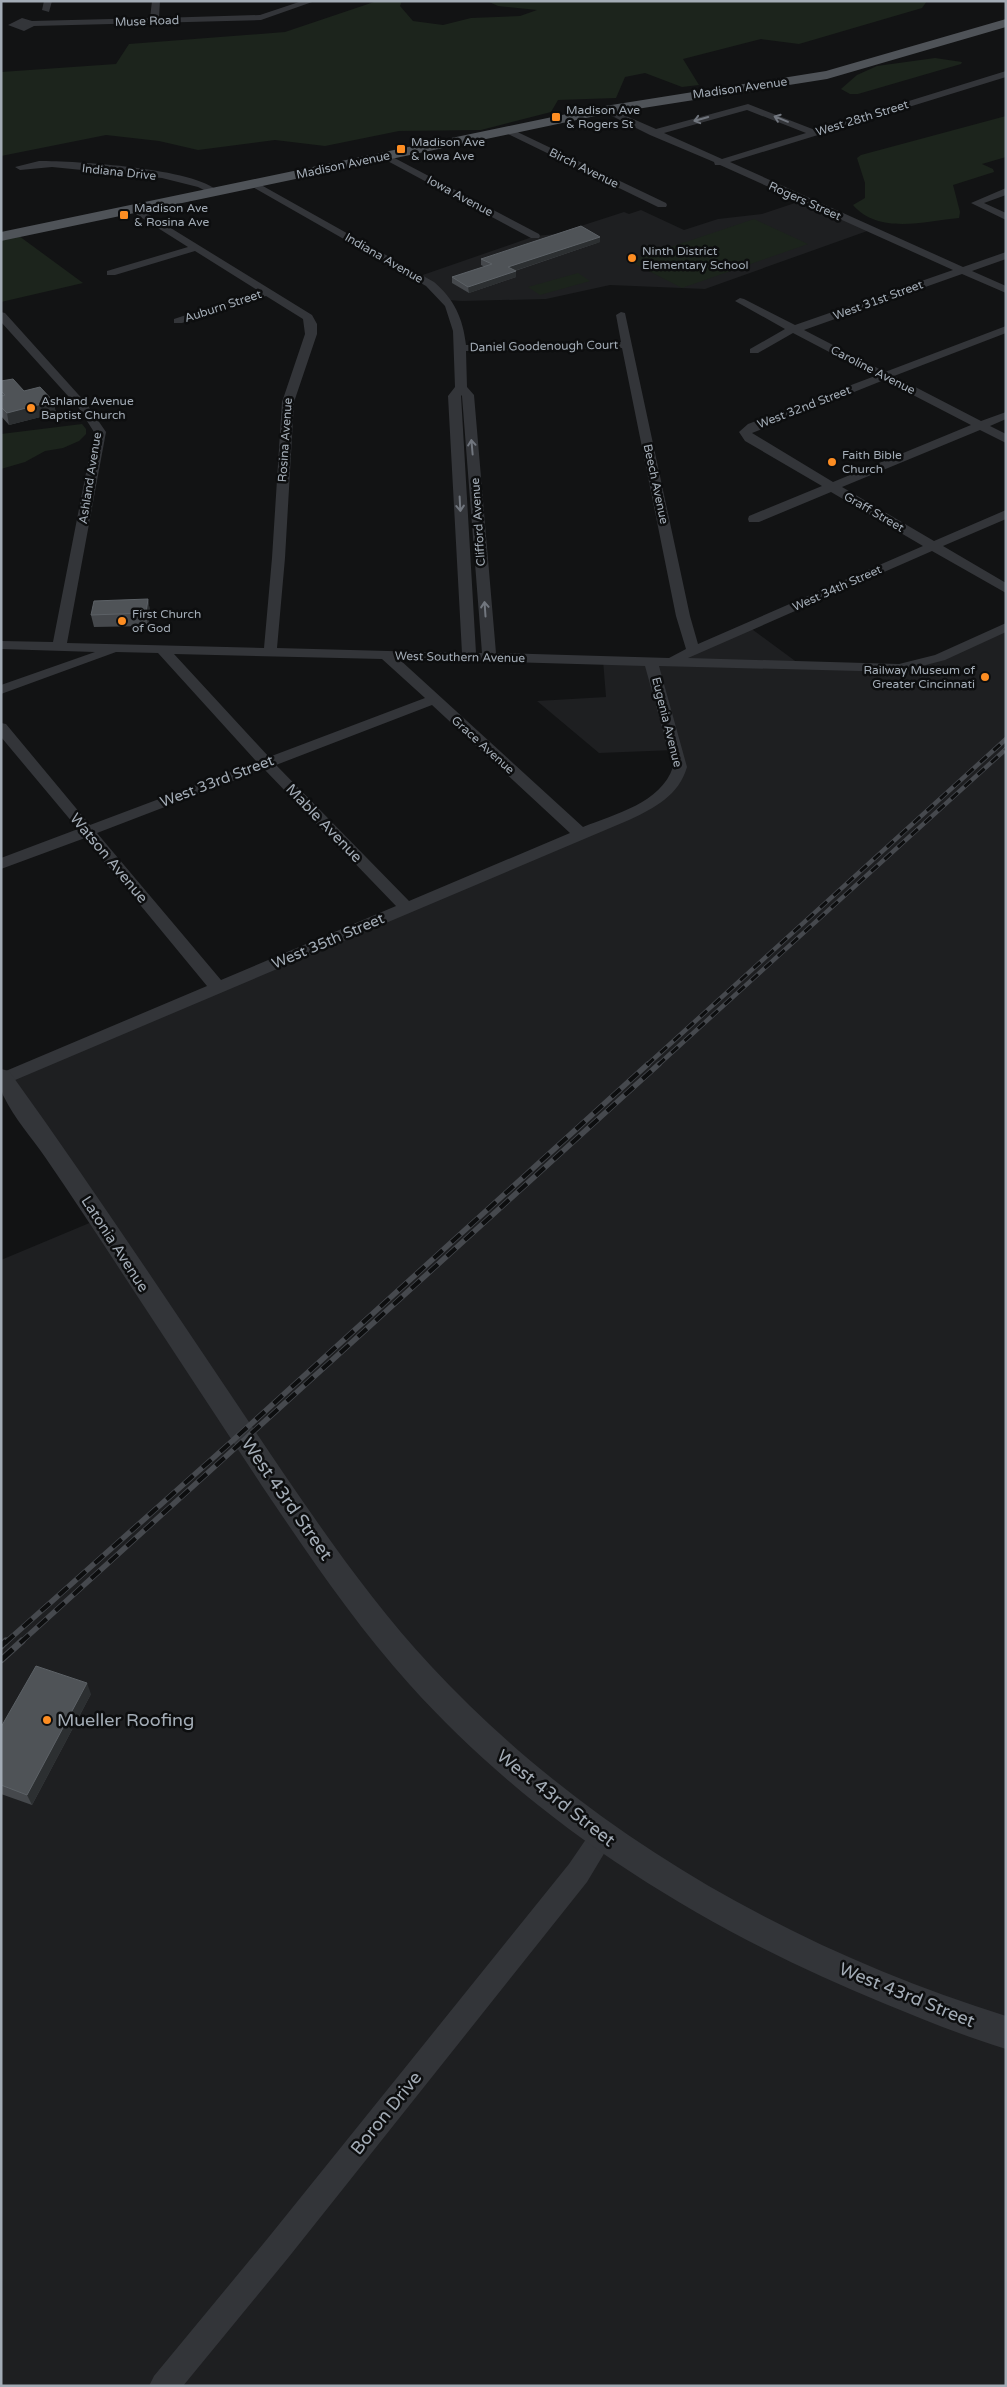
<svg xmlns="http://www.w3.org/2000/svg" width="1007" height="2387" font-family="'Varela Round',sans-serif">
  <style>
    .built { fill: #1e1f21 }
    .green { fill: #1c241c }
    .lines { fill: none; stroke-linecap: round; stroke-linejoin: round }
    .minor { fill: #333539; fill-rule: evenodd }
    .tertiary { fill: #333539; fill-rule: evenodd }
    .primary { fill: #4f5358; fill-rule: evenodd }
    .rail-far2-casing { stroke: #46494e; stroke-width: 4.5 }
    .rail-far1-casing { stroke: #46494e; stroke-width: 5.5 }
    .rail-casing { stroke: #46494e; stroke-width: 7 }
    .rail-far2 { stroke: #0d0e0f; stroke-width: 3; stroke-dasharray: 9; stroke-linecap: butt }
    .rail-far1 { stroke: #0d0e0f; stroke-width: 4; stroke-dasharray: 12; stroke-linecap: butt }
    .rail { stroke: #0d0e0f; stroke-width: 5; stroke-dasharray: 16; stroke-linecap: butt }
    .wall { fill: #45484c }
    .shaded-wall { fill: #2c2f31 }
    .building { fill: #4f5357; stroke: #5c6166 }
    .oneway { stroke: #71767e }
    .poi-dot { fill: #fd8d22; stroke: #0d0e0f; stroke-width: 2 }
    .labels { text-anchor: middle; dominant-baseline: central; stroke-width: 5; stroke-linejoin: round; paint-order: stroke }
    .far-street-label { font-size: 12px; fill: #a3acb6; stroke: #0d0e0f }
    .far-poi-label { font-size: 12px; fill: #a3acb6; stroke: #0d0e0f; text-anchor: start }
    .street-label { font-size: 15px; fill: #a3acb6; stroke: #0d0e0f }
    .near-street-label { font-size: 18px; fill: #a3acb6; stroke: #0d0e0f }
    .near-poi-label { font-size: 18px; fill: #a3acb6; stroke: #0d0e0f; text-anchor: start }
  </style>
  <rect width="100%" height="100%" fill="#121314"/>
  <g class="built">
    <polygon points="804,200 870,230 705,289 610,285 546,299 462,301 448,300 417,277 535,236 556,234 624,212 629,214 641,210 684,230 718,219 762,214"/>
    <polygon points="749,627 802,666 918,666 1006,627 1006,2386 1,2386 1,1260 99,1219 3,1079 646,805 676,782 675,750 599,753 537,701 606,697 603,660 668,662"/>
  </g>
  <g class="green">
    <polygon points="377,1 402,1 400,6 413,21 443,25 471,18 520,16 537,10 498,6 487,1 927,1 922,8 799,44 761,39 683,59 699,85 682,87 645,73 625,77 616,98 558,100 551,112 481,130 399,131 325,146 275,140 198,150 159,141 106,135 1,156 1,72 116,64 129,44 285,32"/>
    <polygon points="935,58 962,62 961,64 858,94 850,94 841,89 857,75 877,66"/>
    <path d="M1006,116V157L982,164L993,169L994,172L953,185L960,212L959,218C925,221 879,235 853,205L865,198V183L857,158L861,155Z"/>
    <polygon points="754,219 808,244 682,288 629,261"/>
    <polygon points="19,236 83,283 1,302 1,240"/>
    <polygon points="578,273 590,281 540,295 528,287"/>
    <polygon points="82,424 86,429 86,434 79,441 63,448 45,451 25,462 1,469 1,434"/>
  </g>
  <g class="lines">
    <g class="minor">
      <polygon points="44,1 52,1 49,12 42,10"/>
      <polygon points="152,1 160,1 159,18 260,15 302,1 315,1 261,20 34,26 24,31 8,25 22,18 32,21 150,18"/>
      <path d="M1006,71V77L730,162L963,267L1006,252V259L972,271L1006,286V293L962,274L804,330L885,372L1006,326V333L894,376L981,421L1006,412V419L990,426L1006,434V443L980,430L842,487L934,541L1006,510V519L943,546L1006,583V593L932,551L688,658L899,664L935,655L1006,623V632L945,660L899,672L659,666L687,767C679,795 655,808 629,820L1,1086V1073L207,986L85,838L1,869V858L78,829L1,737V723L6,724L90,825L257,762L158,653L116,652L1,694V685L95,652L1,649V641L53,642L94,432L78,407L1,322V312L5,313L86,403L106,432L67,643L264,648L272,558L282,402L305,334L303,319L266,296L182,323H174V319L259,291L195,251L115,275H107V271L188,247L131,211L130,209L135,206L312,315L317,324V334L294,402L285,558L277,648L462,653L448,396L455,387L453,331L445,306L426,286L251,186V182L254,181L434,282C454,299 463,318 466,345L621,342L616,315L621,312L625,313L690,616L698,644L923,546L831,492L759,522H749L748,519L749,516L822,486L745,441L739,432L748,424L875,376L793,333L758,353H750V349L785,329L735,301L740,298L744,299L795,325L953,270L720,165H715L714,162L650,135L600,110L608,108L656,129L748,104L815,130ZM747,110L806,133L722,159L664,133ZM622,348L676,616L686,649L669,658L496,653L474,395L467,387L466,351ZM884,380L971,425L833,482L752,433ZM461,395L462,396L482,653H476ZM174,654L382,659L425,698L269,757ZM399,659L645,666L673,767C661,803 615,814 583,827ZM432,705L570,833L409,901L276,765ZM264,769L396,906L221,980L97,833Z"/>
      <polygon points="507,127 666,203 667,205 666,207 658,207 504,132 502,130"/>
      <polygon points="385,153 539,234 540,236 539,238 531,238 382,158 382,154"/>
      <path d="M39,161C75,161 196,168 219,192L214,195L198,187L162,178L52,167L20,170L15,167Z"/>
      <polygon points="1006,188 1006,195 984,203 1006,213 1006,220 971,203"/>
      <polygon points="602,1825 611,1829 614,1837 587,1882 288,2258 183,2386 149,2386 154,2376 268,2238 569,1864 593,1829"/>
    </g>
    <path class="tertiary" d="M1,1069L9,1071C92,1186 170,1305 249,1422C306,1506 362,1592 431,1666C585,1832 791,1949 1006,2016V2049C964,2036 924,2020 883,2003C705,1930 540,1829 410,1685C354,1623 308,1554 262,1486C218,1419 174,1352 130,1285C102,1242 74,1199 45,1157C32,1138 14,1118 4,1097C0,1090 1,1078 1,1069Z"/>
    <polygon class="primary" points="1006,19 1006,27 827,79 605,114 1,241 1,232 605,106 826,71"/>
    <g class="rail-far2-casing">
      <g id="rail-far2">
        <polyline points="647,1065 1006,739"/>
        <polyline points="658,1065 1006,749"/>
      </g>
    </g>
    <g class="rail-far1-casing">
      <g id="rail-far1">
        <polyline points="5,1643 230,1443 648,1064"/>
        <polyline points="20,1643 659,1064"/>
      </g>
    </g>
    <g class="rail-casing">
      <g id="rail">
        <polyline points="1,1646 6,1641"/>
        <polyline points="1,1660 22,1641"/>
      </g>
    </g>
    <use href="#rail-far2" class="rail-far2"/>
    <use href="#rail-far1" class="rail-far1"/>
    <use href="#rail" class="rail"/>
  </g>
  <g class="wall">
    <polygon points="600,242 515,271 516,277 469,293 452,283 452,277 485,267 481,265 481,259"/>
    <polygon points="1,381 24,391 53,401 56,413 9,425 1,416"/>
    <polygon points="148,599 150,612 148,626 94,627 91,615"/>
    <polygon points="91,1694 32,1805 1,1794 1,1727"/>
  </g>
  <g class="shaded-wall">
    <polygon points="600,237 600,242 508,273 508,267"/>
    <polygon points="516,271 516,277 469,293 468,287"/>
    <polygon points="53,401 56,413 9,425 7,413"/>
    <polygon points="148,599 150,612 148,626 146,613"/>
    <polygon points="87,1683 91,1694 32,1805 27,1795"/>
  </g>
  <g class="building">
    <polygon points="581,226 600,237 508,267 516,271 468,287 452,277 492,264 481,259"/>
    <polygon points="13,379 24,391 40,387 53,401 7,413 1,407 1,396 5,395 1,391 1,381"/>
    <polygon points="148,599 146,613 91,615 94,601"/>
    <polygon points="36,1666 87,1683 27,1795 1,1785 1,1727"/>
  </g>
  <defs><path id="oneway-shaft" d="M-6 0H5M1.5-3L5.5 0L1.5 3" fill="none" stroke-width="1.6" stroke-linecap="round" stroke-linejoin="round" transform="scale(1.25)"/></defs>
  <g class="oneway">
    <use href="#oneway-shaft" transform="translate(701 119) rotate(164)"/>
    <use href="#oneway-shaft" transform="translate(781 119) rotate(-158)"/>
    <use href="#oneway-shaft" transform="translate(472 447) rotate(-95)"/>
    <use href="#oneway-shaft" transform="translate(460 504) rotate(87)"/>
    <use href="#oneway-shaft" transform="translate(485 609) rotate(-94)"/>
  </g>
  <g class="poi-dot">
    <rect x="551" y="112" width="10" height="10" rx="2.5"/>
    <rect x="396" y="144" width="10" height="10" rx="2.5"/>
    <rect x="119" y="210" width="10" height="10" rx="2.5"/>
    <circle cx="632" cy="258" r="5"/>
    <circle cx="31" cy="408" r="5"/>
    <circle cx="832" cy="462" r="5"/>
    <circle cx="122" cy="621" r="5"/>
    <circle cx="985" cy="677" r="5"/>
    <circle cx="47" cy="1720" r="5"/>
  </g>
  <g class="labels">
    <g class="far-street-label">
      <text transform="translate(147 21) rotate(-2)">Muse Road</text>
      <text transform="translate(740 88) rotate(-8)">Madison Avenue</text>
      <text transform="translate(862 118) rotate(-17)">West 28th Street</text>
      <text transform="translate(343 165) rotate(-12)">Madison Avenue</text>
      <text transform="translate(584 168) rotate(26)">Birch Avenue</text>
      <text transform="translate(119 172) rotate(6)">Indiana Drive</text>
      <text transform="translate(460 196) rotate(28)">Iowa Avenue</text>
      <text transform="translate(805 201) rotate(24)">Rogers Street</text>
      <text transform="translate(384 258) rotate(30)">Indiana Avenue</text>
      <text transform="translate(878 300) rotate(-20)">West 31st Street</text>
      <text transform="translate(223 306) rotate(-18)">Auburn Street</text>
      <text transform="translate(544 346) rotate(-1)">Daniel Goodenough Court</text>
      <text transform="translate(873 370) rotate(27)">Caroline Avenue</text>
      <text transform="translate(804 407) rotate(-21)">West 32nd Street</text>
      <text transform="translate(285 440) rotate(-86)">Rosina Avenue</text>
      <text transform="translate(90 478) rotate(-81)">Ashland Avenue</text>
      <text transform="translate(656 484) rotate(78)">Beech Avenue</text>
      <text transform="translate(874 512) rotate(30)">Graff Street</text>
      <text transform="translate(478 522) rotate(-94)">Clifford Avenue</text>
      <text transform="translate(837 588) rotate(-24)">West 34th Street</text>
      <text transform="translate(460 657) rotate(1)">West Southern Avenue</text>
      <text transform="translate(667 722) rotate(76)">Eugenia Avenue</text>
      <text transform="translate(483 745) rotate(42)">Grace Avenue</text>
    </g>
    <g class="far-poi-label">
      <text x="566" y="110">Madison Ave<tspan x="566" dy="14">&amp; Rogers St</tspan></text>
      <text x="411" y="142">Madison Ave<tspan x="411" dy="14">&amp; Iowa Ave</tspan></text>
      <text x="134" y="208">Madison Ave<tspan x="134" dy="14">&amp; Rosina Ave</tspan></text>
      <text x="642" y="251">Ninth District<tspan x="642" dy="14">Elementary School</tspan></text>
      <text x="41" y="401">Ashland Avenue<tspan x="41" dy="14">Baptist Church</tspan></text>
      <text x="842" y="455">Faith Bible<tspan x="842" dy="14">Church</tspan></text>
      <text x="132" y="614">First Church<tspan x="132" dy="14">of God</tspan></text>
      <text x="975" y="670" text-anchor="end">Railway Museum of<tspan x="975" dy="14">Greater Cincinnati</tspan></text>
    </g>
    <g class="street-label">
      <text transform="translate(217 781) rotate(-21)">West 33rd Street</text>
      <text transform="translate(324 823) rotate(46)">Mable Avenue</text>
      <text transform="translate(109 858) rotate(50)">Watson Avenue</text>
      <text transform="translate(328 941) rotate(-23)">West 35th Street</text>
      <text transform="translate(115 1244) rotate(57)">Latonia Avenue</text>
    </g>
    <g class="near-street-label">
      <text transform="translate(287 1499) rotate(55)">West 43rd Street</text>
      <text transform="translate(556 1798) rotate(38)">West 43rd Street</text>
      <text transform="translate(907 1995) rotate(22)">West 43rd Street</text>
      <text transform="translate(386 2113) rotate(-51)">Boron Drive</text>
    </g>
    <g class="near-poi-label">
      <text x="57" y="1720">Mueller Roofing</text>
    </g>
  </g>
  <rect width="1007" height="2387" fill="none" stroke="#a3acb6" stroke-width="5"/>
</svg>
